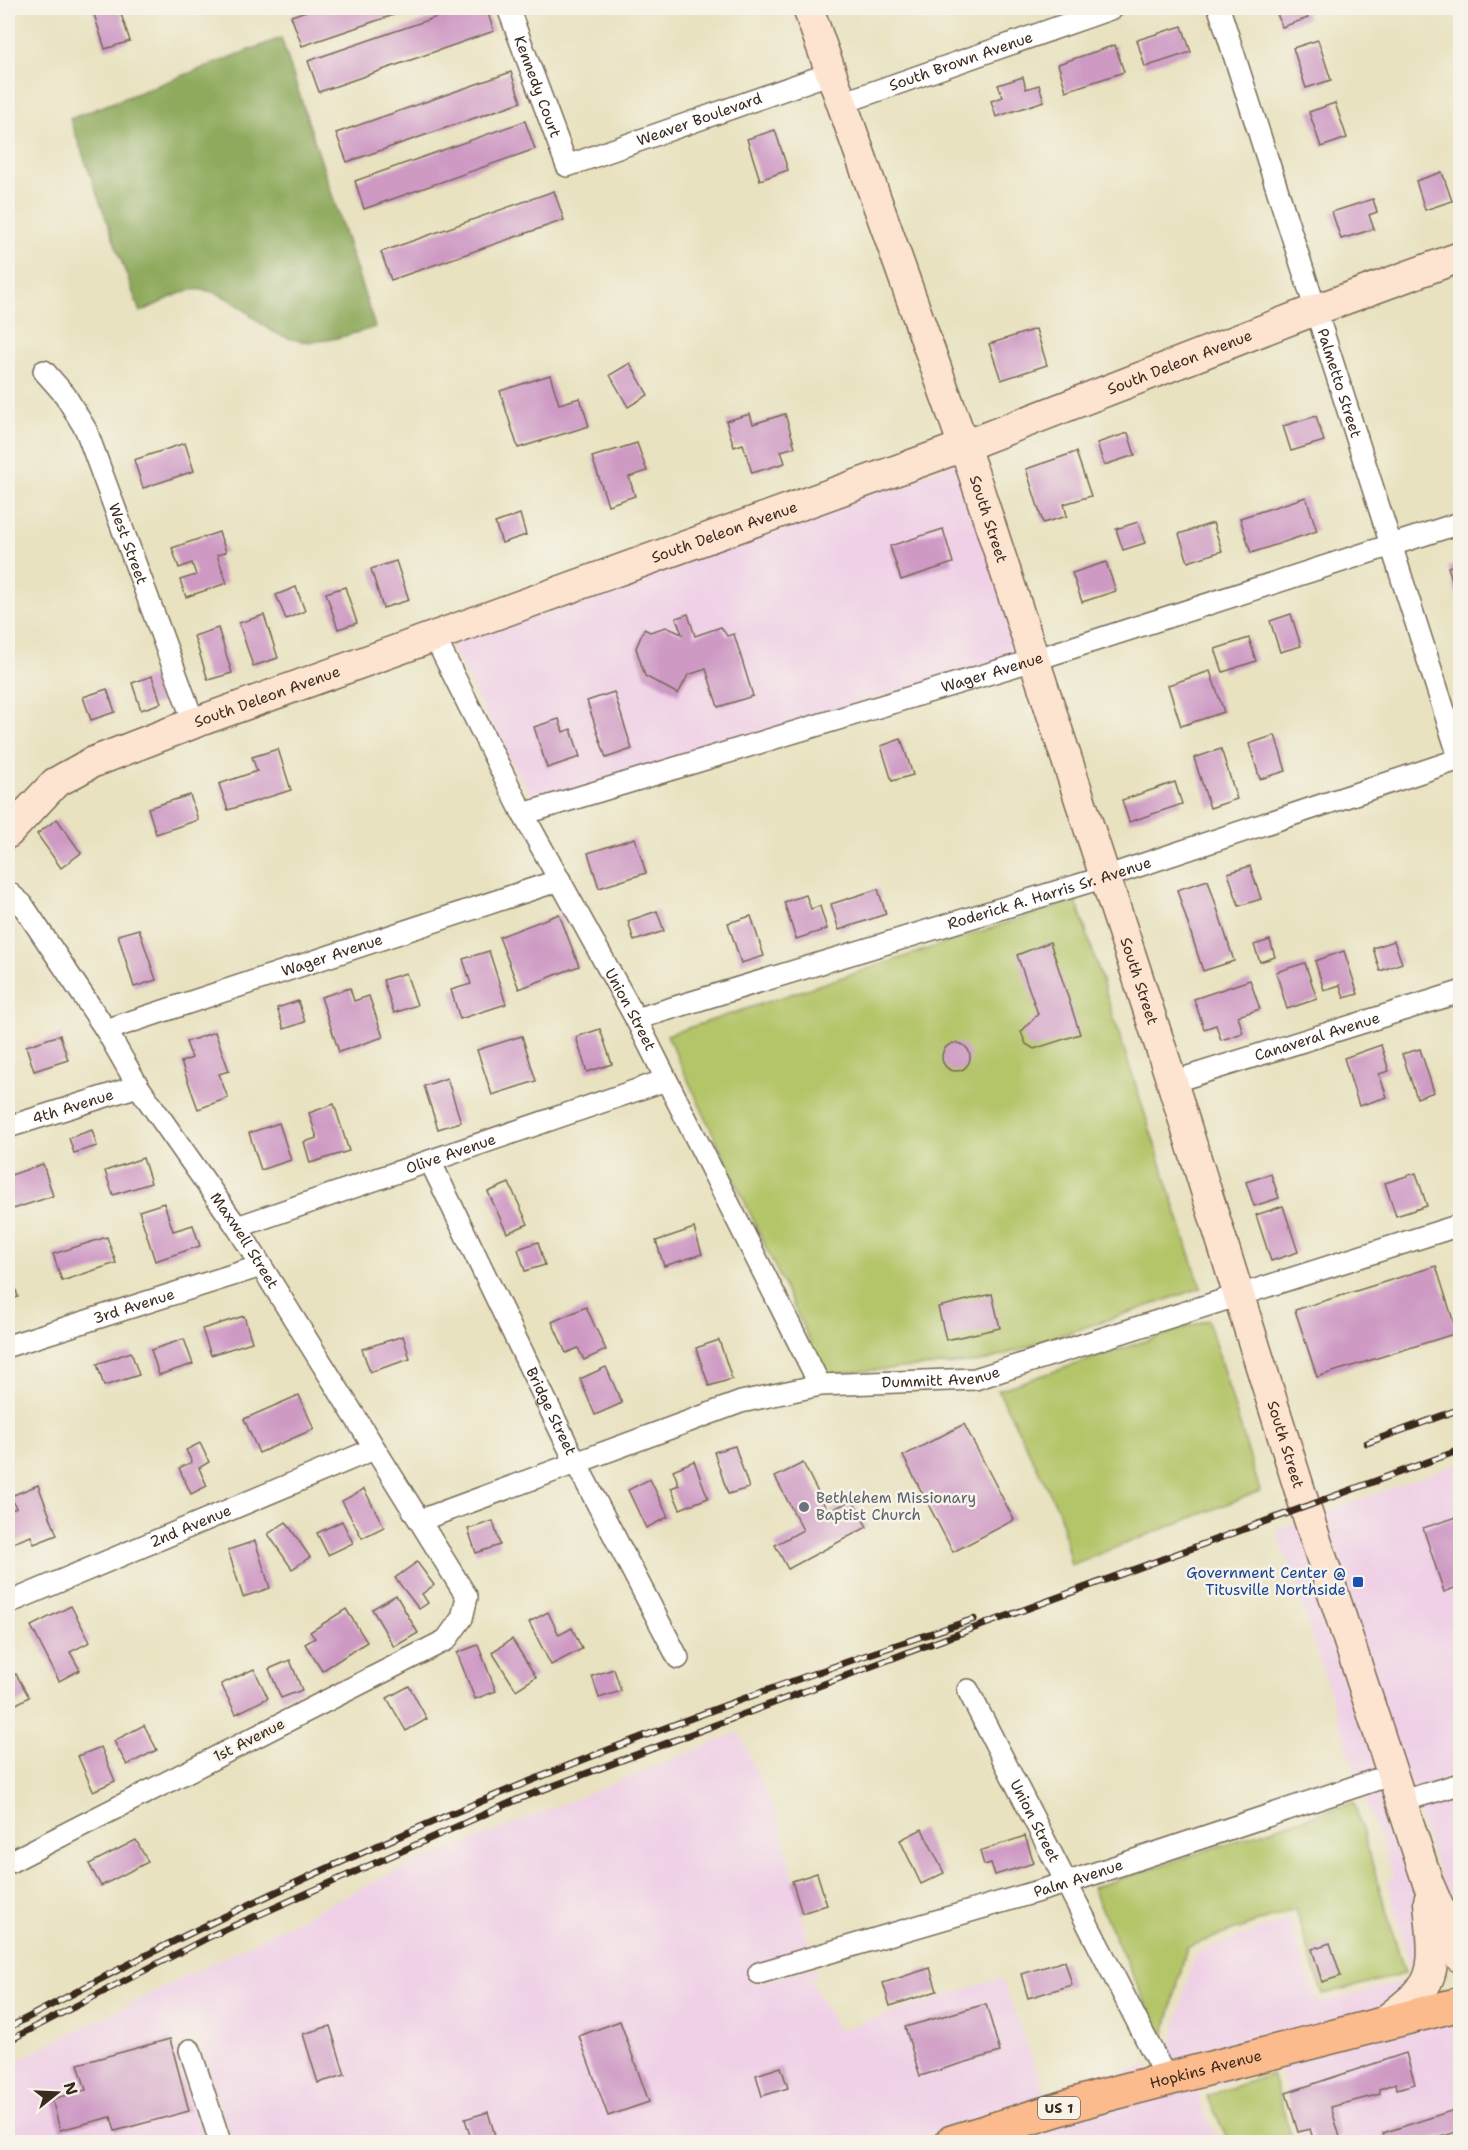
<svg xmlns="http://www.w3.org/2000/svg" width="1468" height="2150" font-family="'Shantell Sans',sans-serif">
  <style>
    .built { fill: #efd0e6 }
    .green { fill: #b4c569; stroke: #787844; stroke-width: 1.5 }
    .forest { fill: #8faa5d; stroke: #656a3e; stroke-width: 1.5 }
    .building { fill: #ce9ac4 }
    .lines { fill: none; stroke-linecap: round; stroke-linejoin: round }
    .street-casing { stroke: #786a57; stroke-width: 24 }
    .secondary-casing { stroke: #786a57; stroke-width: 33 }
    .primary-casing { stroke: #786a57; stroke-width: 36 }
    .street { stroke: #fff; stroke-width: 21 }
    .secondary { stroke: #fde4d1; stroke-width: 30 }
    .primary { stroke: #fbbb8d; stroke-width: 33 }
    .rail-casing { stroke: #3b2a1e; stroke-width: 7 }
    .rail { stroke: #f7f3e8; stroke-width: 4.5; stroke-dasharray: 14; stroke-linecap: butt }
    .worship-dot { fill: #6b7280; stroke: #f7f3e8; stroke-width: 2 }
    .transit-dot { fill: #1a4fb4; stroke: #f7f3e8; stroke-width: 2 }
    .labels { text-anchor: middle; dominant-baseline: central; stroke-width: 5; stroke-linejoin: round; paint-order: stroke }
    .shield { fill: #f7f3e8; stroke: #73665b; stroke-width: 1.5 }
    .shield-label { font-size: 14px; font-weight: bold; fill: #3b2a1e }
    .street-label { font-size: 15px; fill: #3b2a1e; stroke: #f7f3e8 }
    .worship-label { font-size: 15px; fill: #5b616d; stroke: #f7f3e8; text-anchor: start }
    .transit-label { font-size: 15px; fill: #164399; stroke: #f7f3e8; text-anchor: end }
  </style>
  <rect width="100%" height="100%" fill="#f7f3e8"/>
  <filter id="ink" filterUnits="userSpaceOnUse"><feTurbulence type="fractalNoise" baseFrequency=".0167" numOctaves="2"/><feDisplacementMap in="SourceGraphic" scale="12" xChannelSelector="R" yChannelSelector="G"/><feConvolveMatrix kernelMatrix="1 2 1 2 8 2 1 2 1" color-interpolation-filters="sRGB"/></filter>
  <filter id="wash" filterUnits="userSpaceOnUse"><feTurbulence type="fractalNoise" baseFrequency=".008" numOctaves="4" result="noise"/><feDisplacementMap in="SourceGraphic" scale="24" xChannelSelector="R" yChannelSelector="G"/><feGaussianBlur stdDeviation="1.35" result="paint"/><feColorMatrix in="noise" values="0 0 0 0 0 0 0 0 0 0 0 0 0 0 0 0 0 1.4 0 .05"/><feComposite in="paint" operator="in"/></filter>
  <g filter="url(#wash)">
    <rect width="100%" height="100%" fill="#e8e2c0"/>
    <g class="built">
      <polygon points="958,462 1021,654 534,801 491,726 449,641"/>
      <polygon points="1460,1463 1460,1774 1410,1789 1319,1515"/>
      <polygon points="1299,1522 1380,1768 1357,1776 1277,1530"/>
      <polygon points="739,1732 780,1825 810,1948 747,1967 752,1985 814,1967 817,1976 810,1979 838,2030 1001,1978 1046,2094 1146,2065 1151,2074 917,2142 232,2142 197,2038 177,2045 209,2142 8,2142 8,2065 387,1875"/>
      <polygon points="1386,1786 1418,1886 1419,1976 1376,2016 1173,2069 1167,2059 1173,2057 1169,2046 1172,2041 1195,1953 1289,1919 1315,1997 1320,2002 1409,1980 1413,1976 1387,1881 1394,1879 1363,1793"/>
      <polygon points="1460,1794 1460,1931 1415,1807"/>
      <polygon points="1460,2014 1460,2142 1302,2142 1281,2072 1278,2067 1270,2066 1199,2092 1198,2098 1219,2142 982,2142"/>
    </g>
    <g class="green">
      <polygon points="1076,900 1201,1288 982,1362 825,1374 667,1035"/>
      <polygon points="1208,1320 1260,1491 1071,1565 1059,1511 998,1390"/>
      <polygon points="1354,1802 1405,1974 1323,1994 1295,1909 1187,1947 1163,2040 1092,1888"/>
      <polygon points="1272,2074 1293,2142 1229,2142 1207,2096"/>
    </g>
    <path class="forest" d="M281,38L375,327C328,341 296,354 255,319C241,306 224,293 204,290C184,286 159,305 140,312L70,119Z"/>
    <g id="blocks">
      <g class="building">
        <polygon points="92,8 119,8 130,41 105,49"/>
        <polygon points="315,8 414,8 302,46 291,16"/>
        <polygon points="463,8 486,8 494,31 319,92 308,61"/>
        <polygon points="1275,8 1304,8 1308,18 1282,27"/>
        <polygon points="1182,26 1191,52 1145,67 1137,40"/>
        <polygon points="1318,40 1331,80 1306,88 1293,48"/>
        <polygon points="1115,45 1124,72 1066,91 1058,64"/>
        <polygon points="511,72 521,102 347,162 336,133"/>
        <polygon points="1023,77 1026,89 1039,85 1044,101 996,117 991,101 1003,97 998,85"/>
        <polygon points="1335,103 1347,138 1321,147 1309,112"/>
        <polygon points="525,121 535,149 364,209 355,181"/>
        <polygon points="775,130 788,170 760,180 747,139"/>
        <polygon points="1442,172 1452,201 1425,210 1416,181"/>
        <polygon points="554,191 564,220 391,280 381,252"/>
        <polygon points="1373,199 1377,212 1369,215 1374,229 1341,239 1332,212"/>
        <polygon points="1036,329 1047,365 1001,380 989,344"/>
        <polygon points="630,363 648,395 628,407 610,375"/>
        <polygon points="550,375 559,404 580,398 589,426 518,448 500,391"/>
        <polygon points="750,414 753,424 785,414 795,447 781,451 785,463 752,473 743,444 734,447 726,421"/>
        <polygon points="1316,416 1324,441 1291,451 1283,426"/>
        <polygon points="1128,433 1135,455 1104,465 1097,443"/>
        <polygon points="185,443 194,471 143,488 134,460"/>
        <polygon points="637,443 647,471 629,477 635,496 608,505 592,457"/>
        <polygon points="1076,452 1091,496 1064,504 1067,516 1043,523 1026,469"/>
        <polygon points="1306,497 1317,531 1251,553 1240,518"/>
        <polygon points="520,514 526,535 502,543 495,523"/>
        <polygon points="1138,522 1145,543 1123,550 1116,529"/>
        <polygon points="1213,523 1222,551 1188,562 1179,534"/>
        <polygon points="943,529 953,563 901,580 890,546"/>
        <polygon points="219,532 226,552 217,555 227,583 186,597 180,580 196,575 192,563 179,568 172,548"/>
        <polygon points="396,561 409,600 383,608 371,569"/>
        <polygon points="1106,562 1116,591 1082,602 1072,573"/>
        <polygon points="1460,563 1460,594 1457,595 1448,567"/>
        <polygon points="296,587 305,611 286,619 276,595"/>
        <polygon points="345,587 357,623 338,629 326,593"/>
        <polygon points="688,614 695,636 721,627 727,636 734,634 753,696 718,707 706,669 688,675 678,694 645,676 636,648 644,629 650,632 666,627 682,634 676,618"/>
        <polygon points="1291,614 1301,646 1280,652 1270,621"/>
        <polygon points="264,615 278,658 253,666 239,623"/>
        <polygon points="218,628 232,673 208,680 194,636"/>
        <polygon points="1249,638 1256,661 1223,672 1215,649"/>
        <polygon points="1210,671 1224,712 1181,726 1168,685"/>
        <polygon points="152,676 161,703 141,710 132,683"/>
        <polygon points="107,689 115,712 91,720 83,697"/>
        <polygon points="614,692 632,749 606,758 587,701"/>
        <polygon points="559,719 563,732 571,729 580,757 547,768 534,727"/>
        <polygon points="1275,735 1286,771 1260,779 1249,744"/>
        <polygon points="901,739 913,775 892,781 881,746"/>
        <polygon points="278,749 291,790 228,810 219,784 257,771 252,757"/>
        <polygon points="1221,749 1237,799 1210,808 1194,758"/>
        <polygon points="1175,782 1182,804 1129,822 1122,800"/>
        <polygon points="190,795 198,820 156,834 148,808"/>
        <polygon points="57,819 81,853 61,868 37,834"/>
        <polygon points="635,838 646,873 599,888 588,853"/>
        <polygon points="1250,866 1261,899 1239,906 1228,873"/>
        <polygon points="1208,880 1234,961 1203,971 1177,890"/>
        <polygon points="878,889 886,914 839,930 831,904"/>
        <polygon points="806,895 811,909 820,906 827,929 796,939 784,902"/>
        <polygon points="657,911 664,931 634,941 628,921"/>
        <polygon points="559,914 579,966 519,989 499,937"/>
        <polygon points="751,916 764,956 741,963 728,923"/>
        <polygon points="139,929 156,980 134,987 118,935"/>
        <polygon points="1270,940 1275,957 1260,962 1254,945"/>
        <polygon points="1394,941 1402,963 1380,971 1373,948"/>
        <polygon points="1050,942 1080,1034 1034,1049 1026,1044 1021,1032 1038,1014 1017,955"/>
        <polygon points="489,951 506,1004 460,1019 451,990 471,984 463,959"/>
        <polygon points="1344,951 1358,994 1344,998 1340,985 1324,990 1315,961"/>
        <polygon points="1305,963 1317,999 1287,1009 1276,972"/>
        <polygon points="406,973 417,1005 394,1013 383,980"/>
        <polygon points="1250,980 1260,1009 1238,1016 1243,1033 1221,1040 1216,1025 1204,1029 1194,999"/>
        <polygon points="350,988 354,1001 369,996 383,1037 339,1052 321,997"/>
        <polygon points="298,1001 305,1022 284,1029 277,1008"/>
        <polygon points="600,1029 612,1064 587,1072 576,1037"/>
        <polygon points="215,1032 229,1071 219,1074 228,1098 198,1109 181,1062 192,1058 186,1042"/>
        <polygon points="60,1035 68,1060 34,1071 26,1046"/>
        <polygon points="522,1036 536,1081 492,1095 477,1050"/>
        <circle cx="956" cy="1057" r="14"/>
        <polygon points="1381,1045 1389,1071 1379,1074 1387,1097 1359,1106 1344,1058"/>
        <polygon points="1420,1049 1434,1092 1417,1098 1402,1054"/>
        <polygon points="447,1078 461,1122 438,1129 424,1086"/>
        <polygon points="334,1104 349,1151 310,1163 304,1142 317,1138 309,1113"/>
        <polygon points="279,1123 291,1160 261,1170 249,1133"/>
        <polygon points="92,1130 97,1146 74,1153 69,1138"/>
        <polygon points="143,1158 151,1183 113,1195 105,1171"/>
        <polygon points="43,1164 53,1196 13,1209 8,1192 8,1176"/>
        <polygon points="1416,1173 1427,1206 1396,1216 1385,1183"/>
        <polygon points="1271,1174 1279,1198 1254,1206 1246,1182"/>
        <polygon points="509,1183 528,1224 507,1233 488,1192"/>
        <polygon points="164,1203 173,1231 193,1225 200,1246 155,1261 139,1211"/>
        <polygon points="1283,1206 1298,1252 1271,1261 1256,1215"/>
        <polygon points="694,1228 702,1254 664,1266 656,1241"/>
        <polygon points="107,1237 116,1263 62,1281 53,1254"/>
        <polygon points="538,1242 545,1265 525,1271 518,1249"/>
        <polygon points="1436,1266 1457,1333 1317,1377 1295,1310"/>
        <polygon points="10,1271 18,1297 8,1300 8,1272"/>
        <polygon points="992,1294 1000,1328 946,1340 938,1307"/>
        <polygon points="586,1307 606,1350 584,1360 578,1348 566,1353 552,1322"/>
        <polygon points="244,1316 252,1342 211,1355 202,1329"/>
        <polygon points="403,1336 410,1359 370,1372 362,1349"/>
        <polygon points="184,1339 193,1364 159,1375 151,1350"/>
        <polygon points="719,1340 732,1379 709,1386 696,1348"/>
        <polygon points="131,1352 139,1375 104,1386 97,1364"/>
        <polygon points="606,1367 622,1403 595,1415 580,1379"/>
        <polygon points="299,1395 314,1429 259,1453 244,1419"/>
        <polygon points="964,1424 1014,1520 953,1552 903,1456"/>
        <polygon points="200,1443 209,1462 199,1468 207,1486 191,1494 179,1468 192,1462 186,1450"/>
        <polygon points="735,1446 749,1488 728,1494 714,1452"/>
        <polygon points="694,1461 708,1498 680,1509 671,1488 679,1485 673,1470"/>
        <polygon points="803,1463 828,1512 852,1500 867,1527 788,1569 775,1545 803,1530 775,1477"/>
        <polygon points="650,1479 668,1517 646,1528 628,1490"/>
        <polygon points="38,1485 57,1535 34,1544 31,1536 8,1545 8,1511 16,1508 11,1496"/>
        <polygon points="364,1489 384,1527 362,1538 342,1501"/>
        <polygon points="1460,1516 1460,1586 1444,1592 1423,1528"/>
        <polygon points="342,1521 353,1543 328,1555 317,1533"/>
        <polygon points="493,1521 500,1545 476,1553 468,1529"/>
        <polygon points="286,1522 310,1557 292,1569 268,1534"/>
        <polygon points="255,1541 270,1588 243,1597 228,1550"/>
        <polygon points="417,1562 434,1585 422,1594 428,1603 419,1609 395,1578"/>
        <polygon points="396,1595 418,1633 394,1647 372,1609"/>
        <polygon points="71,1606 90,1642 70,1652 80,1670 59,1681 31,1626"/>
        <polygon points="346,1609 367,1642 322,1671 305,1644 315,1638 310,1632"/>
        <polygon points="548,1612 559,1635 572,1628 582,1649 551,1665 529,1622"/>
        <polygon points="512,1639 536,1677 516,1690 492,1652"/>
        <polygon points="478,1645 496,1691 475,1699 457,1653"/>
        <polygon points="290,1660 302,1690 281,1698 269,1669"/>
        <polygon points="254,1669 268,1698 236,1714 221,1684"/>
        <polygon points="614,1669 621,1691 599,1698 592,1676"/>
        <polygon points="16,1674 29,1697 8,1709 8,1679"/>
        <polygon points="409,1686 427,1719 406,1731 387,1698"/>
        <polygon points="144,1725 157,1750 127,1765 114,1741"/>
        <polygon points="101,1747 115,1781 93,1791 78,1756"/>
        <polygon points="922,1829 944,1873 921,1884 900,1840"/>
        <polygon points="1025,1836 1034,1863 995,1875 991,1863 984,1865 980,1851"/>
        <polygon points="136,1840 148,1862 101,1886 89,1864"/>
        <polygon points="817,1873 827,1905 802,1913 792,1881"/>
        <polygon points="1330,1943 1341,1976 1322,1982 1312,1949"/>
        <polygon points="1065,1961 1072,1985 1028,1998 1021,1974"/>
        <polygon points="930,1968 937,1991 890,2006 883,1983"/>
        <polygon points="986,2004 1000,2052 920,2076 905,2027"/>
        <polygon points="620,2021 649,2102 608,2116 579,2036"/>
        <polygon points="330,2026 345,2075 318,2083 303,2034"/>
        <polygon points="170,2039 189,2111 115,2131 111,2117 60,2130 52,2099 86,2090 78,2064"/>
        <polygon points="1406,2053 1415,2084 1397,2089 1396,2083 1379,2089 1380,2094 1331,2107 1340,2137 1314,2142 1310,2129 1298,2132 1286,2093"/>
        <polygon points="781,2067 788,2088 762,2096 756,2075"/>
        <polygon points="1460,2108 1460,2131 1423,2142 1386,2142 1383,2133"/>
        <polygon points="488,2112 497,2142 472,2142 465,2119"/>
      </g>
    </g>
  </g>
  <g filter="url(#ink)">
    <use href="#blocks" fill-opacity="0" stroke="#786a57" stroke-width="1.5"/>
    <g class="lines">
      <g class="street-casing">
        <g id="street">
          <path id="s1" d="M508,8L567,166L831,73"/>
          <path id="s2" d="M1219,8L1460,760"/>
          <path id="s3" d="M842,103L1113,8"/>
          <path id="s4" d="M44,371L65,395L86,430L194,723"/>
          <path id="s5" d="M434,636L523,814L636,1019L820,1385"/>
          <path id="s6" d="M523,814L1034,660L1460,523"/>
          <path id="s7" d="M8,892L22,904L106,1030L138,1086L237,1227L467,1597L462,1618L446,1640L8,1863"/>
          <path id="s8" d="M636,1019L1105,877L1460,759"/>
          <path id="s9" d="M106,1030L560,880"/>
          <path id="s10" d="M1172,1082L1460,992"/>
          <path id="s11" d="M8,1127L138,1086"/>
          <path id="s12" d="M430,1161L576,1463L678,1658"/>
          <path id="s13" d="M237,1227L666,1080"/>
          <path id="s14" d="M8,1346L261,1266"/>
          <path id="s15" d="M421,1520L741,1402L820,1385L975,1379L1460,1225"/>
          <path id="s16" d="M8,1603L374,1449"/>
          <path id="s17" d="M968,1690L1167,2080"/>
          <polyline points="1402,1801 1460,1784"/>
          <path id="s18" d="M759,1973L1066,1883L1393,1774"/>
          <polyline points="190,2050 220,2142"/>
        </g>
      </g>
      <g class="secondary-casing">
        <g id="secondary">
          <path id="s19" d="M808,8L973,472L1172,1082L1305,1507L1428,1883L1460,1957"/>
          <path id="s20" d="M8,833L55,783L91,763L194,723L964,446L1315,310L1460,257"/>
          <path d="M1381,2024C1394,2014 1409,2003 1420,1991C1441,1970 1430,1928 1429,1901"/>
        </g>
      </g>
      <g class="primary-casing">
        <g id="primary">
          <path id="s21" d="M952,2142L1098,2097L1460,2004"/>
        </g>
      </g>
      <use href="#street" class="street"/>
      <use href="#secondary" class="secondary"/>
      <use href="#primary" class="primary"/>
      <g class="rail-casing">
        <g id="rail">
          <polyline points="1367,1443 1460,1409"/>
          <path d="M8,2028C73,1994 138,1958 205,1926C450,1806 715,1704 974,1619"/>
          <polyline points="8,2041 211,1936 521,1798 917,1649 1460,1450"/>
        </g>
      </g>
      <use href="#rail" class="rail"/>
    </g>
  </g>
  <circle class="worship-dot" cx="804" cy="1507" r="6"/>
  <rect class="transit-dot" x="1352" y="1576" width="12" height="12" rx="3"/>
  <g class="labels">
    <rect class="shield" x="1038" y="2097" width="42" height="22" rx="4.5"/>
    <g class="shield-label">
      <text x="1059" y="2108">US 1</text>
    </g>
    <g class="street-label">
      <text stroke="none"><textPath href="#s3" startOffset="126">South Brown Avenue</textPath></text>
      <text stroke="none"><textPath href="#s1" startOffset="84">Kennedy Court</textPath></text>
      <text stroke="none"><textPath href="#s1" startOffset="309">Weaver Boulevard</textPath></text>
      <text stroke="none"><textPath href="#s20" startOffset="1270">South Deleon Avenue</textPath></text>
      <text stroke="none"><textPath href="#s2" startOffset="394">Palmetto Street</textPath></text>
      <text stroke="none"><textPath href="#s19" startOffset="542">South Street</textPath></text>
      <text stroke="none"><textPath href="#s20" startOffset="784">South Deleon Avenue</textPath></text>
      <text stroke="none"><textPath href="#s4" startOffset="194">West Street</textPath></text>
      <text stroke="none"><textPath href="#s6" startOffset="490">Wager Avenue</textPath></text>
      <text stroke="none"><textPath href="#s20" startOffset="298">South Deleon Avenue</textPath></text>
      <text stroke="none"><textPath href="#s8" startOffset="432">Roderick A. Harris Sr. Avenue</textPath></text>
      <text stroke="none"><textPath href="#s9" startOffset="238">Wager Avenue</textPath></text>
      <text stroke="none"><textPath href="#s19" startOffset="1028">South Street</textPath></text>
      <text stroke="none"><textPath href="#s5" startOffset="422">Union Street</textPath></text>
      <text stroke="none"><textPath href="#s10" startOffset="152">Canaveral Avenue</textPath></text>
      <text stroke="none"><textPath href="#s11" startOffset="68">4th Avenue</textPath></text>
      <text stroke="none"><textPath href="#s13" startOffset="226">Olive Avenue</textPath></text>
      <text stroke="none"><textPath href="#s7" startOffset="422">Maxwell Street</textPath></text>
      <text stroke="none"><textPath href="#s14" startOffset="132">3rd Avenue</textPath></text>
      <text stroke="none"><textPath href="#s15" startOffset="543">Dummitt Avenue</textPath></text>
      <text stroke="none"><textPath href="#s12" startOffset="278">Bridge Street</textPath></text>
      <text stroke="none"><textPath href="#s19" startOffset="1514">South Street</textPath></text>
      <text stroke="none"><textPath href="#s16" startOffset="198">2nd Avenue</textPath></text>
      <text transform="translate(249 1740) rotate(-27)">1st Avenue</text>
      <text stroke="none"><textPath href="#s17" startOffset="147">Union Street</textPath></text>
      <text stroke="none"><textPath href="#s18" startOffset="333">Palm Avenue</textPath></text>
      <text stroke="none"><textPath href="#s21" startOffset="264">Hopkins Avenue</textPath></text>
    </g>
    <g class="worship-label">
      <text x="816" y="1498">Bethlehem Missionary<tspan x="816" dy="17">Baptist Church</tspan></text>
    </g>
    <g class="transit-label">
      <text x="1346" y="1573">Government Center @<tspan x="1346" dy="17">Titusville Northside</tspan></text>
    </g>
  </g>
  <rect width="1468" height="2150" fill="none" stroke="#f7f3e8" stroke-width="30"/>
  <g transform="translate(57 2093) rotate(72)" stroke="#f7f3e8" stroke-width="4.5" paint-order="stroke">
  <path d="M0-4.5L10 22L0 15L-10 22Z" fill="#3b2a1e"/>
  <text y="-9" font-size="16" font-weight="bold" text-anchor="middle" fill="#3b2a1e">N</text>
  </g>
</svg>
